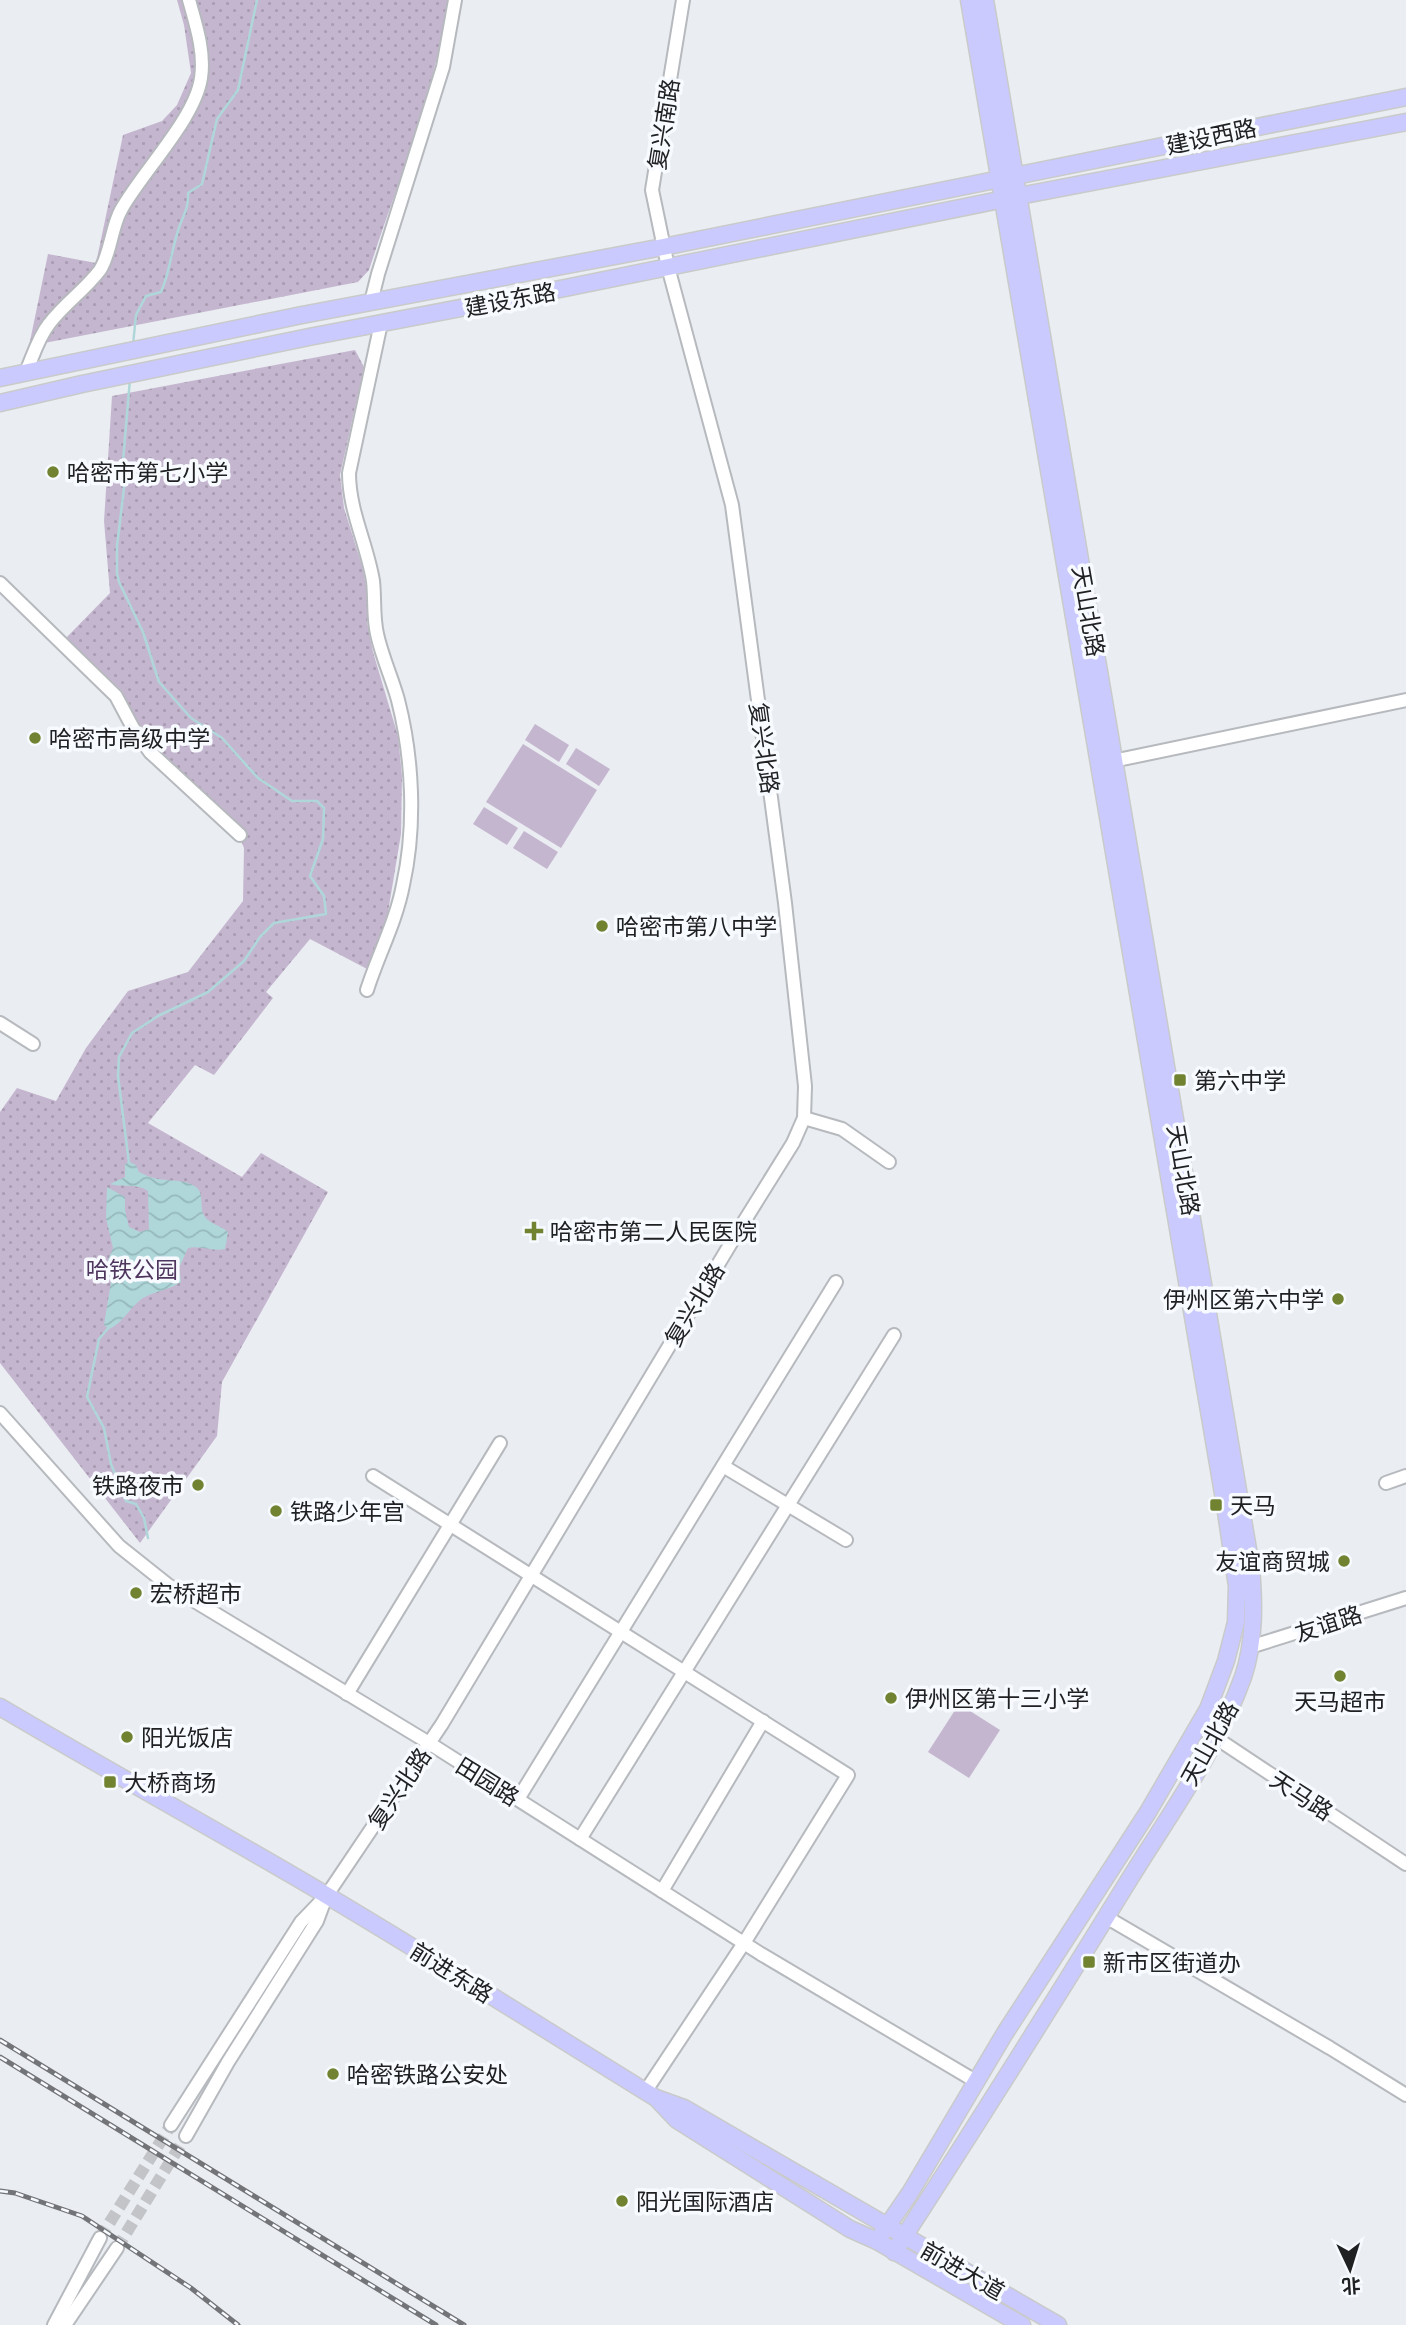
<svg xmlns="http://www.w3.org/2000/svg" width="1406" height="2325" font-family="Manrope,'Noto Sans SC',sans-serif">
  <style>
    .park { fill: url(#park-dots) }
    .pitch { fill: #c5b6d0 }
    .water { fill: url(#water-waves) }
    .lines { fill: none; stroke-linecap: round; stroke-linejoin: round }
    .stream { stroke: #afd7da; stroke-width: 2.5 }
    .minor-tunnel { stroke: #c2c4c8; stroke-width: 12; stroke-dasharray: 12 6; stroke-linecap: butt }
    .minor-casing { stroke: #b6b9bd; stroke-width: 16 }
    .major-casing { stroke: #c9caca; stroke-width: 19 }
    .minor { stroke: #fff; stroke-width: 12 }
    .major { stroke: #cbcaff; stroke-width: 16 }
    .rail-casing { stroke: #727477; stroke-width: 5 }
    .rail { stroke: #f7faff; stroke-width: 2.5; stroke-dasharray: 8; stroke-linecap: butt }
    .poi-dot { fill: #718231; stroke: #f7faff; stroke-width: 2.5 }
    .labels { text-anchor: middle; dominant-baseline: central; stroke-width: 7; stroke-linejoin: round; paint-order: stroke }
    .street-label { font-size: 23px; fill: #202123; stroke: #f7faff }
    .poi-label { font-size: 23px; fill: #202123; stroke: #f7faff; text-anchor: start }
    .park-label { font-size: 23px; fill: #4e365e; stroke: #f7faff }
  </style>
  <defs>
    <pattern id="park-dots" width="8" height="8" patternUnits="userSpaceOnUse" patternTransform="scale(1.75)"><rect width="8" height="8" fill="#c5b6d0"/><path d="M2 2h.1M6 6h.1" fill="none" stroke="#a99cb2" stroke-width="1.8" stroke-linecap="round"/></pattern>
    <pattern id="water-waves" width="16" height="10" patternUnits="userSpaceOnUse" patternTransform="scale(1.75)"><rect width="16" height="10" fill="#afd7da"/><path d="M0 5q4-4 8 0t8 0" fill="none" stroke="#96b8bb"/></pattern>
  </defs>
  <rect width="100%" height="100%" fill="#eaedf1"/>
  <g class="park">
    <path d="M177,0H448C435,92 398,182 369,270L358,282L29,346L48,254L96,263L123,135L162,121L177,105L191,73L184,25Z"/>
    <polygon points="355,350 364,367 340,475 344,508 362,566 367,590 367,622 373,652 398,736 402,776 401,834 387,918 369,970 310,939 266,992 273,998 214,1075 195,1065 148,1123 242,1177 261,1153 328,1192 222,1382 217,1436 140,1543 0,1363 0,1112 17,1088 56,1101 86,1048 128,991 188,972 243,901 244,848 234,822 154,748 141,730 122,691 66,638 110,593 104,521 112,396"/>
  </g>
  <g class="pitch">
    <polygon points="535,724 569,745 559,762 525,740"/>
    <polygon points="523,744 597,790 561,848 486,802"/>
    <polygon points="576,748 610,769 599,786 566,764"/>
    <polygon points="484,807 518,828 507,845 473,824"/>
    <polygon points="524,831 558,852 547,869 513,848"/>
    <polygon points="959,1704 1000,1730 969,1778 928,1752"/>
  </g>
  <path class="water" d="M129,1162L136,1165L139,1172C144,1174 149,1177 154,1178C168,1182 184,1178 196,1187C204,1193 200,1205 203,1213C207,1224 221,1225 228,1232L225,1249C214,1252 200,1245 188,1248L179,1268L181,1282C169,1290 155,1291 143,1298C131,1306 121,1325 109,1329L104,1325L111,1282L108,1260L113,1248L106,1218L107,1187L125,1197V1210L129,1227L140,1232L149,1229L148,1191C137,1183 123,1188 110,1184L125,1177V1164Z"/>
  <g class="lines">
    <g class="stream">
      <path d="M133,345L136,315L146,296L161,292C170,272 171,252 178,231C182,216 189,210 188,193L202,184L217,119L238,90L257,0"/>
      <polyline points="129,1163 118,1076 119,1057 132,1033 158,1016 208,992 244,961 260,937 274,923 326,914 324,896 310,876 323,839 324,808 317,801 292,801 258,778 222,738 191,718 159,682 143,632 119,582 117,573 117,546 125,480 123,461 130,379"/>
      <polyline points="110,1326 99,1339 87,1397 104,1428 111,1464 126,1501 136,1504 144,1518 148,1538"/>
    </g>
    <g class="minor-tunnel">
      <polyline points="100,2238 171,2125"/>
      <polyline points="117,2248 186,2136"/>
    </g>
    <g class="minor-casing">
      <g id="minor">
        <polyline points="371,302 378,274 443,67 455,0"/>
        <path d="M26,372C33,356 38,338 49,324C64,304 85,290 100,270C111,253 111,228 121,210C142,172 195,119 201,78C205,52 196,25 189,0"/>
        <polyline points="0,583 116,696 133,728 150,752 240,835"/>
        <polyline points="1108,762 1406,700"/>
        <path d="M367,990C378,955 396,922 403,885C416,826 413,759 398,700C392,678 382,657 377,634C373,617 375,599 373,581C367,544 349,511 349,473L381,323"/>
        <polyline points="0,1023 33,1044"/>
        <polyline points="804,1118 842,1129 889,1162"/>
        <polyline points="0,1413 119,1546 168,1585 429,1743 761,1954 977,2082"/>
        <polyline points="723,1466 846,1540"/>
        <polyline points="373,1476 848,1775 744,1943 645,2092"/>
        <polyline points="1386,1483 1406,1476"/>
        <polyline points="1250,1647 1406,1598"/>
        <polyline points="347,1694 500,1443"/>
        <polyline points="1198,1726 1406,1864"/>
        <polyline points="518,1799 836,1282"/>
        <polyline points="580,1839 894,1335"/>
        <polyline points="662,1891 763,1721"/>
        <polyline points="1106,1917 1330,2048 1406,2095"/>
        <polyline points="171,2125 301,1922 327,1895 442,1724 740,1228 793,1143 804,1118 805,1086 785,903 732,505 668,267 652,190 683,0"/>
        <polyline points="186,2136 228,2062 317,1921 324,1902"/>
        <polyline points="54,2325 100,2238"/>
        <polyline points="65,2325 117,2248"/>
      </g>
    </g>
    <g class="major-casing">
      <g id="major">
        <polyline points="0,378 302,315 663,247 1406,97"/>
        <polyline points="0,403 82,384 309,337 565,288 1019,196 1406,122"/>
        <path d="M0,1707C108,1771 218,1831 326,1895C437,1961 546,2030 656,2098L684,2108L1058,2325"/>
        <polyline points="658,2100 677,2120 850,2229 877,2241 1022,2325"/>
        <polyline points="877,2241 910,2193 1005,2033 1148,1812 1208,1709 1226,1661 1236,1622 1237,1586 1225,1505 969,0"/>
        <path d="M894,2252C974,2129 1052,2005 1129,1880C1169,1815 1217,1750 1243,1677C1255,1642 1254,1603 1251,1567L985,0"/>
      </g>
    </g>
    <use href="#minor" class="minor"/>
    <use href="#major" class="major"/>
    <g class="rail-casing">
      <g id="rail">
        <polyline points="0,2040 464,2325"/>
        <polyline points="0,2057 436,2325"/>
        <polyline points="0,2191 15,2193 82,2216 191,2288 238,2325"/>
      </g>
    </g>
    <use href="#rail" class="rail"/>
  </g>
  <g class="poi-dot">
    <circle cx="53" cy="472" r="7"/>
    <circle cx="35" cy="738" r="7"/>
    <circle cx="602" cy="926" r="7"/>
    <rect x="1173" y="1073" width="14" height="14" rx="3.5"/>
    <path d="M530.5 1220.5h7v7h7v7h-7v7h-7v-7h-7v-7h7z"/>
    <circle cx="1338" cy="1299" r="7"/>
    <circle cx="198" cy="1485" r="7"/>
    <rect x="1209" y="1498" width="14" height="14" rx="3.5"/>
    <circle cx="276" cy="1511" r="7"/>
    <circle cx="1344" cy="1561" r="7"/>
    <circle cx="136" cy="1593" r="7"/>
    <circle cx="1340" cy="1676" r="7"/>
    <circle cx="891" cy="1698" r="7"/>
    <circle cx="127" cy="1737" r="7"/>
    <rect x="103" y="1775" width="14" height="14" rx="3.5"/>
    <rect x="1082" y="1955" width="14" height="14" rx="3.5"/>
    <circle cx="333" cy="2074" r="7"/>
    <circle cx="622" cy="2201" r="7"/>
  </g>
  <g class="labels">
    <g class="street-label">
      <text transform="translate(663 124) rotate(-81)">复兴南路</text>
      <text transform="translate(1211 136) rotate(-12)">建设西路</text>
      <text transform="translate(510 299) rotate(-11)">建设东路</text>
      <text transform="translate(1089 611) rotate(80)">天山北路</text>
      <text transform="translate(765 748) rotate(82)">复兴北路</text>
      <text transform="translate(1184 1170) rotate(80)">天山北路</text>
      <text transform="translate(694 1304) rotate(-59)">复兴北路</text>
      <text transform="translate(1328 1623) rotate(-18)">友谊路</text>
      <text transform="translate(1209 1743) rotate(-61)">天山北路</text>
      <text transform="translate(488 1781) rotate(32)">田园路</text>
      <text transform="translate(399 1788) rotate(-56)">复兴北路</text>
      <text transform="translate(1302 1795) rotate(33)">天马路</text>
      <text transform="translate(452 1972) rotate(32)">前进东路</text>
      <text transform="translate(963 2270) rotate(30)">前进大道</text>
    </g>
    <g class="poi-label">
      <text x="67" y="472">哈密市第七小学</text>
      <text x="49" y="738">哈密市高级中学</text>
      <text x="616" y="926">哈密市第八中学</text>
      <text x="1194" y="1080">第六中学</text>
      <text x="550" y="1231">哈密市第二人民医院</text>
      <text x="1324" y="1299" text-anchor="end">伊州区第六中学</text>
      <text x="184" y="1485" text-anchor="end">铁路夜市</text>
      <text x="1230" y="1505">天马</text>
      <text x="290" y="1511">铁路少年宫</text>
      <text x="1330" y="1561" text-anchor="end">友谊商贸城</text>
      <text x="150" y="1593">宏桥超市</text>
      <text x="905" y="1698">伊州区第十三小学</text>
      <text x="1340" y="1701" text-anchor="middle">天马超市</text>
      <text x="141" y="1737">阳光饭店</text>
      <text x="124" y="1782">大桥商场</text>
      <text x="1103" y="1962">新市区街道办</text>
      <text x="347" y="2074">哈密铁路公安处</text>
      <text x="636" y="2201">阳光国际酒店</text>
    </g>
    <g class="park-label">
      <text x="132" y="1269">哈铁公园</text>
    </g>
  </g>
  <g transform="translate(1350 2269) rotate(176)" stroke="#f7faff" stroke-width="5" paint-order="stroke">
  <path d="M0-5L12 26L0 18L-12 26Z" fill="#202123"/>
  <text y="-10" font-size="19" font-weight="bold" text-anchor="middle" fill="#202123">北</text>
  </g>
</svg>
